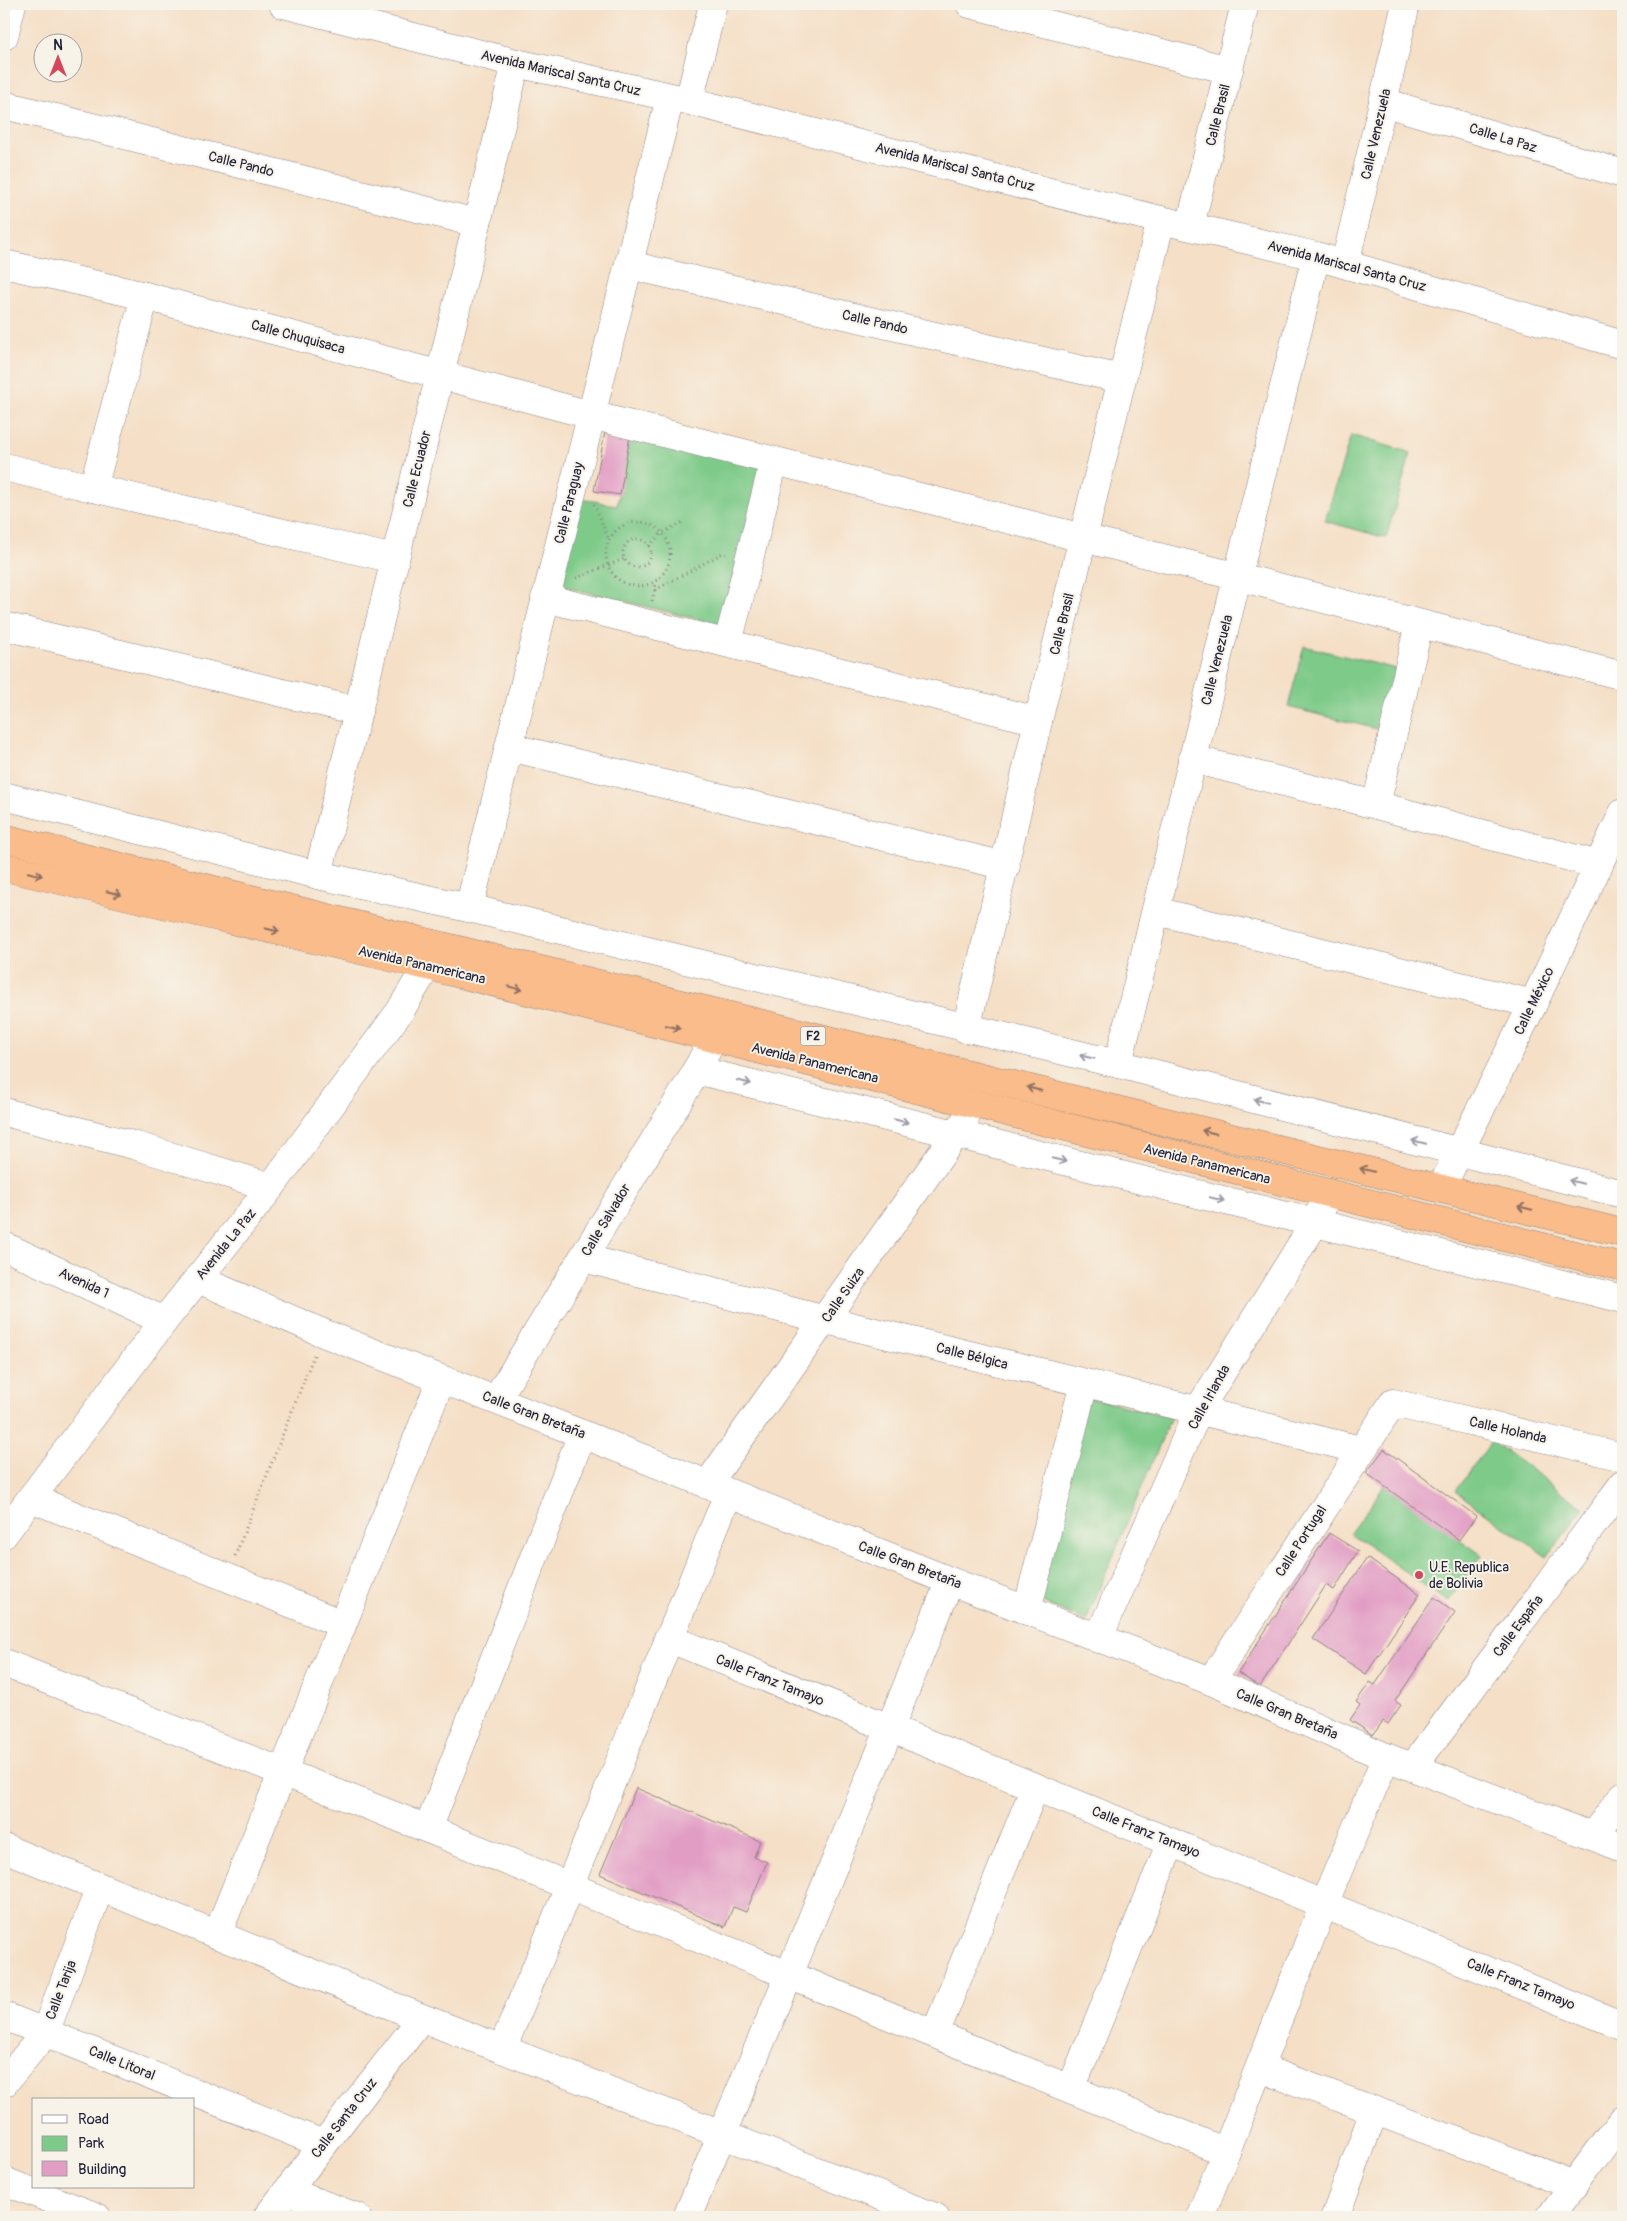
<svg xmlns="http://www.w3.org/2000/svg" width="1627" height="2221" font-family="Pangolin,sans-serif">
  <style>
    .green { fill: #7eca89; stroke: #507662 }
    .building { fill: #e29dc5 }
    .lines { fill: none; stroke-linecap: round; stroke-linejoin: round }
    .minor-casing { stroke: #8c8080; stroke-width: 29 }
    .highway-casing { stroke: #8c8080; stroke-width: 29 }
    .path { stroke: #8c8080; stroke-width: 3; stroke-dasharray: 1 4; stroke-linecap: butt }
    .minor { stroke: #fff; stroke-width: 28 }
    .highway { stroke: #f9bc8a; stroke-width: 28 }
    .oneway { stroke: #8e6f62 }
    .oneway2 { stroke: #9c9ca7 }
    .poi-dot { fill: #d1495b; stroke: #f7f3e8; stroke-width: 2 }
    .labels { text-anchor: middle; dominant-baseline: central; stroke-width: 4; stroke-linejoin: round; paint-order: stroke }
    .shield { fill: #f7f3e8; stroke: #62616f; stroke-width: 1 }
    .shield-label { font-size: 12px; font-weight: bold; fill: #22223b }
    .street-label { font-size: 14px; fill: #22223b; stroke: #f7f3e8 }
    .poi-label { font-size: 14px; fill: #22223b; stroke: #f7f3e8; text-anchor: start }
  </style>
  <rect width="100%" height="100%" fill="#f7f3e8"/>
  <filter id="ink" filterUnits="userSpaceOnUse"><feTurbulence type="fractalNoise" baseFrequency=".02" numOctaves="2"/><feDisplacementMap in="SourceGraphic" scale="10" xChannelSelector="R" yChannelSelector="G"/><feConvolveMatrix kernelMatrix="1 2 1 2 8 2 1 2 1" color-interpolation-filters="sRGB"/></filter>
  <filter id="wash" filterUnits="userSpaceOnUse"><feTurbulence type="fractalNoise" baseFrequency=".0096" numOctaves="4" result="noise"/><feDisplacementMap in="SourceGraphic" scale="20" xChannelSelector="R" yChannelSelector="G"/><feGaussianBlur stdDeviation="1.12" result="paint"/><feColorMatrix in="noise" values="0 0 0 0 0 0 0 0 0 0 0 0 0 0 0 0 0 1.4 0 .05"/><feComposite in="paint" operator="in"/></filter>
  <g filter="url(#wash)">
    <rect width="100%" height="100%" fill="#f5dfc6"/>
    <g class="green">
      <polygon points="1351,435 1411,453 1386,538 1325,521"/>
      <polygon points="630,436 762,467 722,625 556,585 580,498 617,506"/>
      <polygon points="1304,646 1396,669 1381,730 1288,707"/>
      <polygon points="1086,1397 1171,1417 1086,1621 1036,1600"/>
      <polygon points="1492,1441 1584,1508 1547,1557 1455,1491"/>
      <polygon points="1384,1486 1482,1555 1448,1602 1350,1533"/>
    </g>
    <g id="blocks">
      <g class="building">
        <polygon points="605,432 630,436 620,495 594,491"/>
        <polygon points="1384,1449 1476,1516 1459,1540 1366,1473"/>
        <polygon points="1329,1533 1358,1551 1334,1590 1326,1585 1260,1687 1238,1673"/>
        <polygon points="1367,1558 1420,1594 1366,1674 1313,1639"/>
        <polygon points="1434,1597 1455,1612 1395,1701 1401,1705 1388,1724 1383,1721 1373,1735 1350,1720 1360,1705 1356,1702 1370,1682 1375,1685"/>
        <polygon points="636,1788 760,1841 754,1857 767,1862 746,1912 733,1907 725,1927 600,1874"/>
      </g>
    </g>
  </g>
  <g filter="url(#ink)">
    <use href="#blocks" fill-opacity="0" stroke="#8c8080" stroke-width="1"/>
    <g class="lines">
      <g class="minor-casing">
        <g id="minor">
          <polyline points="283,4 516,63 689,101 1161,220 1316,256 1623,345"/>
          <polyline points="970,4 1229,70"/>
          <polyline points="4,36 12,4"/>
          <polyline points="689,101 713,4"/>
          <polyline points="1383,102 1623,174"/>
          <polyline points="4,105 477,223"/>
          <polyline points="1190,226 1245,4"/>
          <polyline points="4,264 145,296 591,415 1239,577 1623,676"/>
          <polyline points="1345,264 1406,4"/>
          <polyline points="629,265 1121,379"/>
          <polyline points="4,467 394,559"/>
          <polyline points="93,488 145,296"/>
          <polyline points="545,598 1038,721"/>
          <polyline points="4,626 358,711"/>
          <polyline points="728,643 774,461"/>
          <polyline points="509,747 1006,866"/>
          <polyline points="1192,759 1376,805 1599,865"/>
          <polyline points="4,796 318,875 469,908 1118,1064 1623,1194"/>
          <polyline points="1376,805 1419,625"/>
          <polyline points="318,875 516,63"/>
          <polyline points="469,908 670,98"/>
          <polyline points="1156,911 1533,1004"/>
          <polyline points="966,1029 1038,721 1161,220"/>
          <polyline points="1118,1064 1316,256"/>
          <polyline points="696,1070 1623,1299"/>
          <polyline points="4,1112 137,1146 271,1187"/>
          <polyline points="1441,1188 1533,1004 1623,813"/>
          <polyline points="4,1246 164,1321"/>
          <polyline points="583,1258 826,1320 1361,1450"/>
          <polyline points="198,1279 323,1333 582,1434 950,1581 1211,1681 1386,1757 1623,1848"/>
          <polyline points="496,1400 693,1077 714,1037"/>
          <polyline points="707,1485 965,1121"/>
          <polyline points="31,1498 342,1624"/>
          <polyline points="4,1534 164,1321 271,1187 400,1011 427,966 434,944"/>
          <polyline points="1027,1611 1084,1383"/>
          <polyline points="668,1638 1623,2026"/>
          <polyline points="1098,1639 1199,1409 1311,1229 1322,1208"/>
          <polyline points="4,1663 428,1829 1226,2152"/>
          <polyline points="1211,1681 1393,1403 1623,1457"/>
          <polyline points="1413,1767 1623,1484"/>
          <polyline points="428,1829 582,1434"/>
          <polyline points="1593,1835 1623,1796"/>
          <polyline points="4,1848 422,2018 935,2217"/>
          <polyline points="217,1935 441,1380"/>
          <polyline points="4,2016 323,2144"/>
          <polyline points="935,2034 1035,1787"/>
          <path d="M502,2049C580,1865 652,1679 728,1494"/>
          <polyline points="1260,2068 1575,2185"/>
          <polyline points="4,2083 45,2033 100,1887"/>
          <polyline points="1071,2089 1171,1842"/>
          <polyline points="4,2181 97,2217"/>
          <polyline points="287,2191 357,2217"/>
          <polyline points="267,2217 422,2018"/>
          <polyline points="687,2217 789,1975 950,1581"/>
          <polyline points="1200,2217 1324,1904 1386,1757"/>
          <polyline points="1335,2217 1374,2111"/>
          <polyline points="1550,2217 1623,2119"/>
        </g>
      </g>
      <g class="highway-casing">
        <g id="highway">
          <polyline points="4,838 434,944 1623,1233"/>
          <path d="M4,867C145,901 287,932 428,966C828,1063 1224,1169 1623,1267"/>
        </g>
      </g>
      <g class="path">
        <polyline points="594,504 609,540"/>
        <circle cx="638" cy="554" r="32"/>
        <circle cx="637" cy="553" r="14"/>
        <polyline points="649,546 662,533 683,522"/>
        <polyline points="576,578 624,559"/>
        <polyline points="655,590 723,553 726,554"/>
        <polyline points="652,601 657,580"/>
        <polyline points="235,1556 314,1355"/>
      </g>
      <use href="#minor" class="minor"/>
      <use href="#highway" class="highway"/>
    </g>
    <defs><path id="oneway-shaft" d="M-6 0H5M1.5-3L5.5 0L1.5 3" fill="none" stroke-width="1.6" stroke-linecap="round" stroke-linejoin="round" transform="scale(1.25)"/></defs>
    <g class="oneway">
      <use href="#oneway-shaft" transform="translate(35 874) rotate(13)"/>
      <use href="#oneway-shaft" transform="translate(114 893) rotate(13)"/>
      <use href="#oneway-shaft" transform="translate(272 930) rotate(13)"/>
      <use href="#oneway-shaft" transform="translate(515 988) rotate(14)"/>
      <use href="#oneway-shaft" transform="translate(673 1027) rotate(14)"/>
      <use href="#oneway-shaft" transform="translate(1034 1089) rotate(-166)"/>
      <use href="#oneway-shaft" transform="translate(1209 1132) rotate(-166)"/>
      <use href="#oneway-shaft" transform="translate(1367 1170) rotate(-166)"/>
      <use href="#oneway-shaft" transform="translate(1525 1208) rotate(-166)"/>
    </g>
    <g class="oneway2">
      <use href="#oneway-shaft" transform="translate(1087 1057) rotate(-167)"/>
      <use href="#oneway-shaft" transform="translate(744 1082) rotate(14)"/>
      <use href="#oneway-shaft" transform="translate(1261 1101) rotate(-166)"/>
      <use href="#oneway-shaft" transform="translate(901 1121) rotate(14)"/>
      <use href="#oneway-shaft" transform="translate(1419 1142) rotate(-166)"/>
      <use href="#oneway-shaft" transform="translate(1059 1160) rotate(14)"/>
      <use href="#oneway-shaft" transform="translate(1576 1182) rotate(-166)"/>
      <use href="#oneway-shaft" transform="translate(1217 1199) rotate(14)"/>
    </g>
  </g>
  <circle class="poi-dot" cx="1419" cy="1575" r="5"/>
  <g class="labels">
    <rect class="shield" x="800.5" y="1026.5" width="25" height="19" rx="4"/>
    <g class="shield-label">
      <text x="813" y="1036">F2</text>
    </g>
    <g class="street-label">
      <text transform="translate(561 73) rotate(13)">Avenida Mariscal Santa Cruz</text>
      <text transform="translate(1218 115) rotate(-76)">Calle Brasil</text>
      <text transform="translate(1376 134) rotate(-77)">Calle Venezuela</text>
      <text transform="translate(1503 138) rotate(17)">Calle La Paz</text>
      <text transform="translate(241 164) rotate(14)">Calle Pando</text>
      <text transform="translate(955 167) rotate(14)">Avenida Mariscal Santa Cruz</text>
      <text transform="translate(1347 266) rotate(15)">Avenida Mariscal Santa Cruz</text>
      <text transform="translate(875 322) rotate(13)">Calle Pando</text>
      <text transform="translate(298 337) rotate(15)">Calle Chuquisaca</text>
      <text transform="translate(417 469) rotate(-76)">Calle Ecuador</text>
      <text transform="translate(569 503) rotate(-76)">Calle Paraguay</text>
      <text transform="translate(1062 624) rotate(-76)">Calle Brasil</text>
      <text transform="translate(1217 660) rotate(-76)">Calle Venezuela</text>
      <text transform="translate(422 965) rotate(13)">Avenida Panamericana</text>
      <text transform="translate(1534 1001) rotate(-64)">Calle México</text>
      <text transform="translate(815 1063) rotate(14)">Avenida Panamericana</text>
      <text transform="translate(1207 1164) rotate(14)">Avenida Panamericana</text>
      <text transform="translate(606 1220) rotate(-59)">Calle Salvador</text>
      <text transform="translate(226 1244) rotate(-51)">Avenida La Paz</text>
      <text transform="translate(84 1283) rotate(25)">Avenida 1</text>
      <text transform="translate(843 1295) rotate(-55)">Calle Suiza</text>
      <text transform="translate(972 1356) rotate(14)">Calle Bélgica</text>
      <text transform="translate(1209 1397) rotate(-61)">Calle Irlanda</text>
      <text transform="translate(534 1415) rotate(21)">Calle Gran Bretaña</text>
      <text transform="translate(1508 1430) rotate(13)">Calle Holanda</text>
      <text transform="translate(1301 1541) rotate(-57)">Calle Portugal</text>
      <text transform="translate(910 1565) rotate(21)">Calle Gran Bretaña</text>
      <text transform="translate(1518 1626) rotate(-53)">Calle España</text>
      <text transform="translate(770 1680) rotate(22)">Calle Franz Tamayo</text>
      <text transform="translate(1287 1714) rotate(23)">Calle Gran Bretaña</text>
      <text transform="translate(1146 1832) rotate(22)">Calle Franz Tamayo</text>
      <text transform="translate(1521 1984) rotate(22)">Calle Franz Tamayo</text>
      <text transform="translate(61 1990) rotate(-69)">Calle Tarija</text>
      <text transform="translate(122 2063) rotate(22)">Calle Litoral</text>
      <text transform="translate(344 2118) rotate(-52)">Calle Santa Cruz</text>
    </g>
    <g class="poi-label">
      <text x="1429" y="1567">U.E. Republica<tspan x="1429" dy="16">de Bolivia</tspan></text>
    </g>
  </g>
  <rect width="1627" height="2221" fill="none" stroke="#f7f3e8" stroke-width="20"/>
  <rect x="32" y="2098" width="162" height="90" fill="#f7f3e8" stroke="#a29fa3"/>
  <rect x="42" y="2115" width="25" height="8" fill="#ffffff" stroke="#a29fa3"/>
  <text x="78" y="2124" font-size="15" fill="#22223b">Road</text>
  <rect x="42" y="2136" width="25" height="15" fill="#7eca89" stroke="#a29fa3"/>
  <text x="78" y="2148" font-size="15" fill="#22223b">Park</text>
  <rect x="42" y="2161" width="25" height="15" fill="#e29dc5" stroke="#a29fa3"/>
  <text x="78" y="2174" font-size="15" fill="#22223b">Building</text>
  <g transform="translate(58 58)"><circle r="24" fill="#f7f3e8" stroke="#a29fa3"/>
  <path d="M0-4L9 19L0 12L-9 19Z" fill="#d1495b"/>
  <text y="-8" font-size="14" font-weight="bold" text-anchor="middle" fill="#22223b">N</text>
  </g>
</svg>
